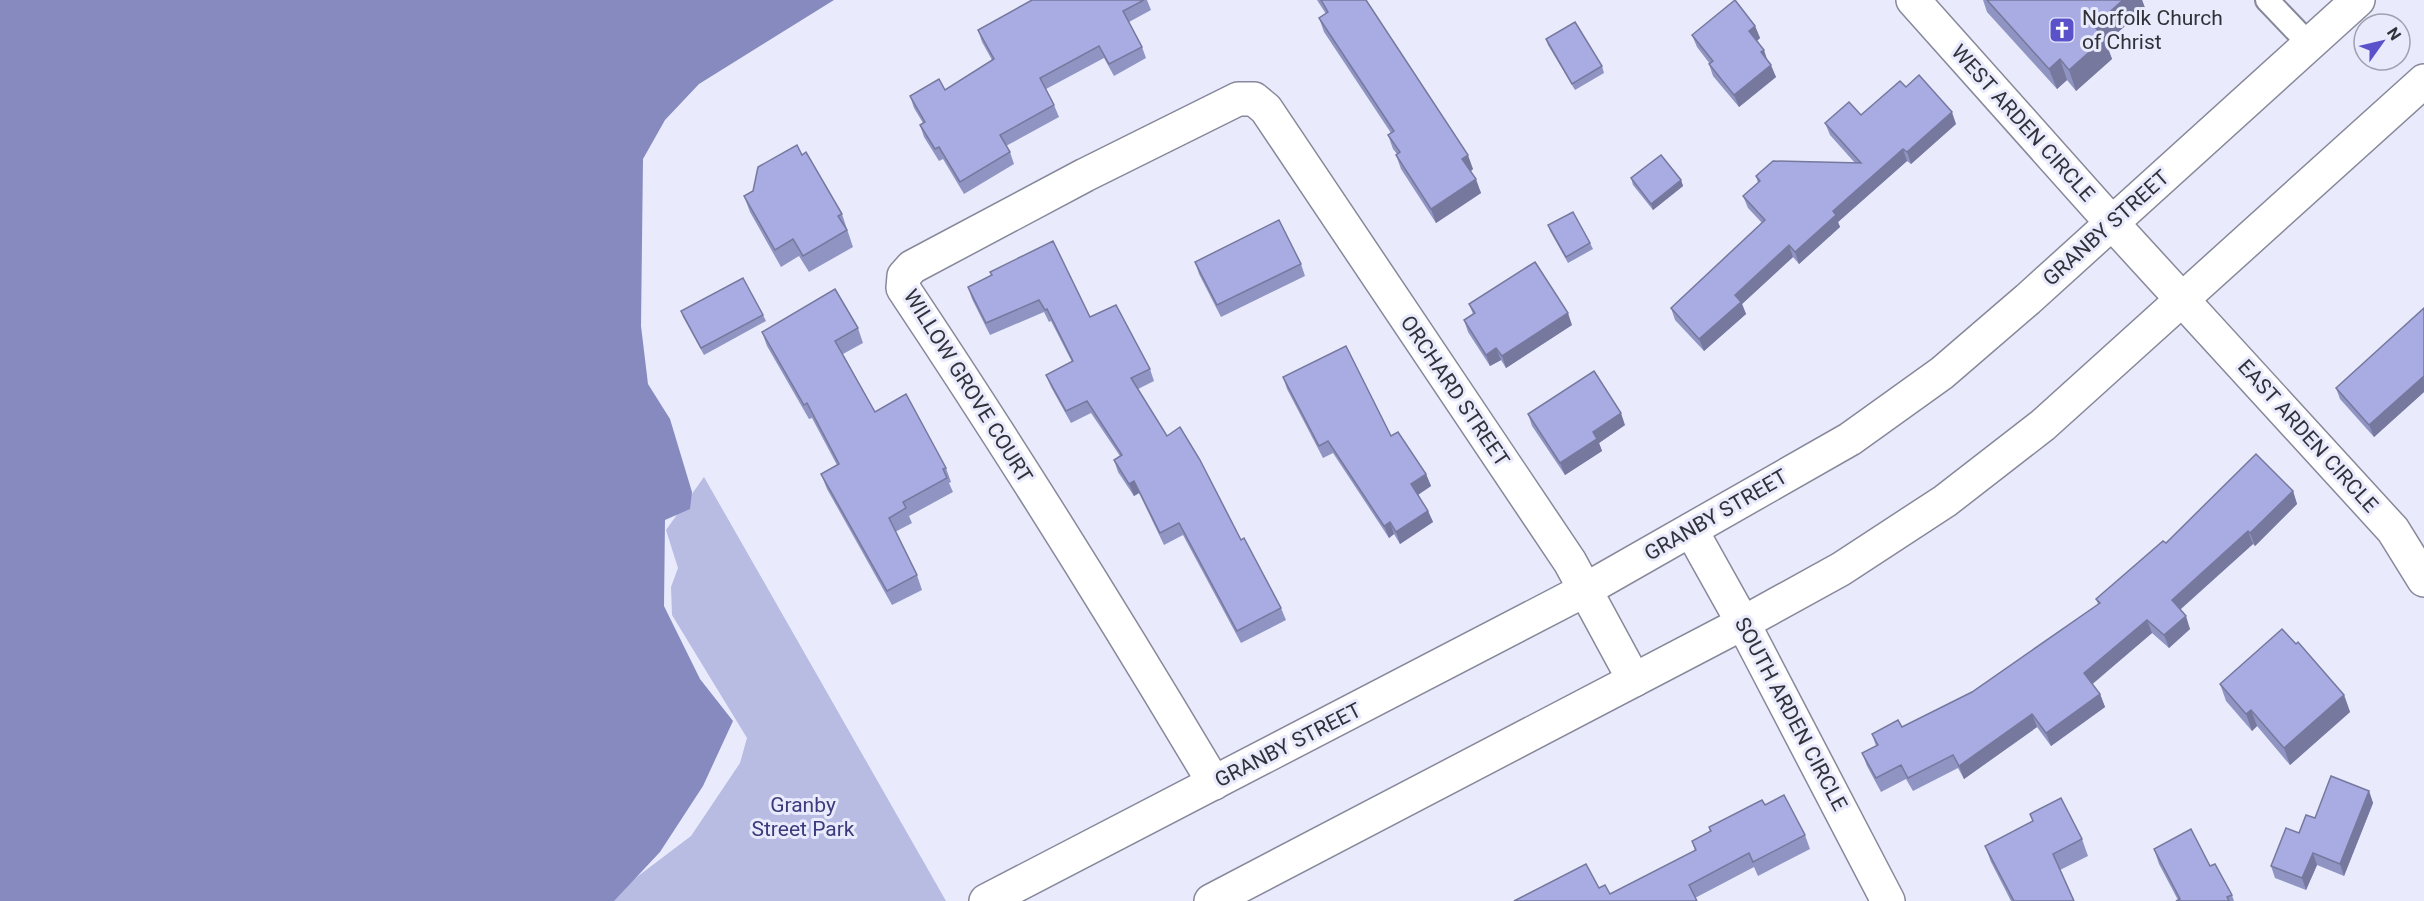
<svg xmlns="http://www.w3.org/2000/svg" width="2424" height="901" font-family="Roboto,sans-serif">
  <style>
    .green { fill: #b8bbe2 }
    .water { fill: #878abe }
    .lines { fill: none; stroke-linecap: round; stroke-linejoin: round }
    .lane-casing { stroke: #87899a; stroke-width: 26 }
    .street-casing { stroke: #87899a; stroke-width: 36 }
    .primary-casing { stroke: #87899a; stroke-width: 36 }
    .lane { stroke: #fff; stroke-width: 22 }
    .street { stroke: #fff; stroke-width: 33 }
    .primary { stroke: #fff; stroke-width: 33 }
    .wall { fill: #9094c2 }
    .shaded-wall { fill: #76789e }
    .building { fill: #a8ace2; stroke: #76789e; stroke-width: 1.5 }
    .labels { text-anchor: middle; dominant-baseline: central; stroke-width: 6; stroke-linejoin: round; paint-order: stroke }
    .poi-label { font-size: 21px; fill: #313239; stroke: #e9ebfd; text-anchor: start }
    .street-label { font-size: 21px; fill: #313239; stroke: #e9ebfd }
    .park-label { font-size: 21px; fill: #3c3b7b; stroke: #e9ebfd }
  </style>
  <rect width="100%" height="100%" fill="#e9ebfd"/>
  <polygon class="green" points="704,477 946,901 605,901 691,836 740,763 747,738 672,615 671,587 678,568 666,530"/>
  <polygon class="water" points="0,0 834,0 699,84 665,120 643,159 641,326 648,384 670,419 692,492 690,509 665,520 664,606 700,679 733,721 703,786 660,852 614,901 0,901"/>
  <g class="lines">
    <g class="lane-casing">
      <polyline id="lane" points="2267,0 2309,44"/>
    </g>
    <g class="street-casing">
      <g id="street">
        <polyline points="1913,0 2112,223 2393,530 2424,580"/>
        <polyline points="1691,530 1743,623 1888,901"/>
        <path d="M1214,783C1114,615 1011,450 903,288L904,276L912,267L1085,175L1238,99H1254L1266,109L1570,562L1634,680"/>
      </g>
    </g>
    <g class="primary-casing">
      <g id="primary">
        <polyline points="986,901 1585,590 1850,439 1942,373 2028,299 2358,0"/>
        <polyline points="1211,901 1743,623 1841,569 1945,501 2043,425 2424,81"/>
      </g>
    </g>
    <use href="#lane" class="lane"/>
    <use href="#street" class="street"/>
    <use href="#primary" class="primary"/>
  </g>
  <g class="wall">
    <polygon points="1032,0 1147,0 1151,10 1129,22 1142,47 1146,58 1114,76 1104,58 1046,89 1054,105 1059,117 1006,146 1010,152 1014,164 964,194 943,159 939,161 924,137 920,125 923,123 914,108 910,96 945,90 992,60 982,42 978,30"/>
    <polygon points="1317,0 1366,0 1473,169 1471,171 1481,193 1436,223 1401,169 1396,155 1397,154 1393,149 1388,135 1391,133 1324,32 1319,18 1326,14"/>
    <polygon points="1983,0 2142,0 2145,8 2106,43 2112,59 2076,91 2067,80 2057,89 1987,12"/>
    <polygon points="1755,26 1760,38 1757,41 1776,77 1739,107 1713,76 1709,64 1710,64 1697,47 1692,35"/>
    <polygon points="1546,39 1602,66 1604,73 1575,90 1548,45"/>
    <polygon points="1906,87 1956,124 1911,164 1907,161 1838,222 1840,227 1799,264 1793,257 1742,304 1746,314 1704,351 1675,320 1671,308 1762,223 1748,208 1743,196 1758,183 1756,176 1855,163 1830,135 1825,123 1861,115"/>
    <polygon points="802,155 842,214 853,247 809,272 799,256 781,267 750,212 744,196 753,191"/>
    <polygon points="1631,178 1681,180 1683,186 1653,210 1633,185"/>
    <polygon points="1548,225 1590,243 1593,249 1568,263 1550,231"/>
    <polygon points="1195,262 1301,264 1305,276 1221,317 1199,274"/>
    <polygon points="991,275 1090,317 1150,369 1154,381 1138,389 1167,436 1241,540 1281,608 1286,620 1241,643 1183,535 1164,545 1139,493 1134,496 1118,472 1114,460 1120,456 1091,413 1071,423 1051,387 1046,375 1072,362 1051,321 1049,322 1044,312 990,335 972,299 968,287"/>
    <polygon points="1469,304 1572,325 1506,368 1501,360 1490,366 1468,332 1464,320 1473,314"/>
    <polygon points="2424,308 2424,392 2374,437 2340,399 2336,388"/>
    <polygon points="681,311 763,315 766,321 704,355 683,317"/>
    <polygon points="858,328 863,343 843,354 875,412 946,468 951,482 949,483 953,492 909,516 912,523 895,532 917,575 922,590 892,605 827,489 821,474 837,465 812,418 809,419 767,346 762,332"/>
    <polygon points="1283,377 1426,474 1431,486 1418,495 1428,511 1433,522 1400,544 1394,534 1389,538 1333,453 1323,458 1287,389"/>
    <polygon points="1528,414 1625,425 1599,443 1602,451 1565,475 1532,426"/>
    <polygon points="2293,491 2297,504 2255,546 2253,544 2180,610 2190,629 2169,648 2152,633 2092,684 2100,694 2105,707 2051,746 2037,727 1964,779 1958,768 1913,791 1906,779 1881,792 1867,766 1862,753 1876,746 1872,734 1902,727 1972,692 2098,604 2096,599 2166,543"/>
    <polygon points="2220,684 2344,695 2350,712 2290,765 2257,726 2252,731 2226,701"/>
    <polygon points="2369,791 2373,803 2344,876 2317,865 2306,890 2275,878 2271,866 2299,833 2315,818"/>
    <polygon points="1765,805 1805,835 1810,849 1758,876 1754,867 1695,898 1514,901 1599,888 1610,894 1695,851 1692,841 1710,832 1709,827"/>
    <polygon points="2030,814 2082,839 2088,856 2060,870 2074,901 2011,901 1991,862 1985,846 2033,821"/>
    <polygon points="2154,849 2210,866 2232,895 2234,901 2176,901 2178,900 2159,864"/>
  </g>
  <g class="shaded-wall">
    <polygon points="2123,0 2142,0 2145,8 2106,43 2112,59 2076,91 2069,70 2094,26"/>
    <polygon points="1755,26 1760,38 1754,43 1749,31"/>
    <polygon points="1764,50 1768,62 1761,52"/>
    <polygon points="2060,59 2067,80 2057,89 2049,69"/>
    <polygon points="1771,65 1776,77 1739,107 1734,95"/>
    <polygon points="1952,112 1956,124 1911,164 1907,152"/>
    <polygon points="1903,149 1907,161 1838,222 1840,227 1799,264 1795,252 1833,211"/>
    <polygon points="1468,155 1473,169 1468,173 1462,159"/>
    <polygon points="1476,179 1481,193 1436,223 1431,209"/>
    <polygon points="1681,180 1683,186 1653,210 1651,204"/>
    <polygon points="1789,245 1793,257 1742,304 1746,314 1704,351 1699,339 1735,295"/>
    <polygon points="1568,313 1572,325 1506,368 1502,356"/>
    <polygon points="1496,348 1501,360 1490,366 1486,355"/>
    <polygon points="2424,376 2424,392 2374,437 2369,425"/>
    <polygon points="1621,413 1625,425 1599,443 1602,451 1565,475 1560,463 1593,432"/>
    <polygon points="1426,474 1431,486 1416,496 1411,484"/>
    <polygon points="1134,481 1139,493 1134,496 1129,484"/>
    <polygon points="2293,491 2297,504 2255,546 2250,533"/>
    <polygon points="1428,511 1433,522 1400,544 1396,532"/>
    <polygon points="1390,522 1394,534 1389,538 1384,526"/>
    <polygon points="2248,531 2253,544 2176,613 2172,600"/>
    <polygon points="2186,616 2190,629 2169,648 2164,635"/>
    <polygon points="2147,620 2152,633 2089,687 2084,673"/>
    <polygon points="2100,694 2105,707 2051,746 2046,733"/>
    <polygon points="2344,695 2350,712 2290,765 2284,748"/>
    <polygon points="2251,710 2257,726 2252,731 2246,714"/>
    <polygon points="2032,714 2037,727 1964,779 1959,766"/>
    <polygon points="2369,791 2373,803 2344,876 2340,864"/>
    <polygon points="2313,853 2317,865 2306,890 2302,878"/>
  </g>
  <g class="building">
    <polygon points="1032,0 1144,0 1123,11 1142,47 1109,64 1099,46 1040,78 1054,105 1000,135 1010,152 960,182 939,147 935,149 920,125 925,122 910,96 939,79 945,90 994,59 978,30"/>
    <polygon points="1321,0 1366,0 1468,155 1462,159 1476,179 1431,209 1396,155 1400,152 1388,135 1394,131 1319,18 1328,12"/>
    <polygon points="1735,0 1755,26 1749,31 1764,50 1761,52 1771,65 1734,95 1709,64 1713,61 1692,35"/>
    <polygon points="1987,0 2123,0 2094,26 2105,38 2069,70 2060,59 2049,69"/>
    <polygon points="1575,22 1602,66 1572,84 1546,39"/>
    <polygon points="1919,75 1952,112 1907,152 1903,149 1833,211 1836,215 1795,252 1789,245 1735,295 1741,302 1699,339 1671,308 1765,220 1743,196 1760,181 1756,176 1773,161 1861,163 1825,123 1849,102 1861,115 1900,81 1906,87"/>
    <polygon points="797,145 802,155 806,152 842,214 838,216 847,230 803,256 793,239 775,250 744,196 753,191 758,167"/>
    <polygon points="1661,155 1681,180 1651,204 1631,178"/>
    <polygon points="1573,212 1590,243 1566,257 1548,225"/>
    <polygon points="1279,220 1301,264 1217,305 1195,262"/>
    <polygon points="1053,241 1090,317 1116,305 1150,369 1131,378 1167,436 1180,427 1200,460 1241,540 1244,538 1281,608 1237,631 1179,523 1160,533 1134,481 1129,484 1114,460 1122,455 1087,401 1066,411 1046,375 1073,361 1047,309 1045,310 1039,300 986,323 968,287 992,275 990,272"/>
    <polygon points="1535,262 1568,313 1502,356 1496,348 1486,355 1464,320 1475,313 1469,304"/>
    <polygon points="743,278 763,315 701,348 681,311"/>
    <polygon points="835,289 858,328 835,341 875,412 906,394 946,468 943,469 947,478 903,502 906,508 889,518 917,575 887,591 821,474 839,464 807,403 804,405 762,332"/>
    <polygon points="2424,308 2424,376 2369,425 2336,388"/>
    <polygon points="1346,346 1391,436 1398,432 1426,474 1411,484 1428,511 1396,532 1390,522 1384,526 1328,441 1319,446 1283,377"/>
    <polygon points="1594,371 1621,413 1593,432 1597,439 1560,463 1528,414"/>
    <polygon points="2256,454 2293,491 2250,533 2248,531 2172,600 2186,616 2164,635 2147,620 2084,673 2100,694 2046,733 2032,714 1959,766 1953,755 1908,778 1901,765 1876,778 1862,753 1878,745 1872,734 1898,720 1902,727 1972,692 2100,603 2096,599 2163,541 2166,543"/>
    <polygon points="2282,629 2296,644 2298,642 2344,695 2284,748 2251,710 2246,714 2220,684"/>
    <polygon points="2331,776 2369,791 2340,864 2313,853 2302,878 2271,866 2286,828 2299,833 2306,815 2315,818"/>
    <polygon points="1784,795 1805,835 1753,862 1749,853 1689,885 1697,901 1514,901 1586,864 1599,888 1605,885 1610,894 1696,850 1692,841 1711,831 1709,827 1762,800 1765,805"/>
    <polygon points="2061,798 2082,839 2053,854 2074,901 2014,901 1985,846 2033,821 2030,814"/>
    <polygon points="2191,829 2210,866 2215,864 2232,895 2227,897 2229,901 2176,901 2180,899 2154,849"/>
  </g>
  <defs>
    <g id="church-square" transform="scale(1.35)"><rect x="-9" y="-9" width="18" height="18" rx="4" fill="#5b52cb" stroke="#e9ebfd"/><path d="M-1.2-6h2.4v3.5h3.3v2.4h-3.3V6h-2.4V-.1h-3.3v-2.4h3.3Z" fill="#fff"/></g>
  </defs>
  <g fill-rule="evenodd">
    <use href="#church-square" x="2062" y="30"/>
  </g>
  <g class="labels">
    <g class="poi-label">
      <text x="2082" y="18">Norfolk Church<tspan x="2082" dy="24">of Christ</tspan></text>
    </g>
    <g class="street-label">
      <text transform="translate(2023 123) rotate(48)">WEST ARDEN CIRCLE</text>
      <text transform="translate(2106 228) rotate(-42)">GRANBY STREET</text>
      <text transform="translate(968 386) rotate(58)">WILLOW GROVE COURT</text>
      <text transform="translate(1455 391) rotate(56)">ORCHARD STREET</text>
      <text transform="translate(2308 436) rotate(48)">EAST ARDEN CIRCLE</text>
      <text transform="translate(1716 515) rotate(-30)">GRANBY STREET</text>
      <text transform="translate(1791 714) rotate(62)">SOUTH ARDEN CIRCLE</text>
      <text transform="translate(1288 745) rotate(-27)">GRANBY STREET</text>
    </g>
    <g class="park-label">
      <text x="803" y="805">Granby<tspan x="803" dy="24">Street Park</tspan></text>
    </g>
  </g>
  <g transform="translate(2382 42) rotate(56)"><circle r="28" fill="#e9ebfd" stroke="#9fa1af" stroke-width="1.5"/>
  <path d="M0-4.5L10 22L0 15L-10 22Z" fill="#5b52cb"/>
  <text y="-9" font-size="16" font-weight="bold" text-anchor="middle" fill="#313239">N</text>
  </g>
</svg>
